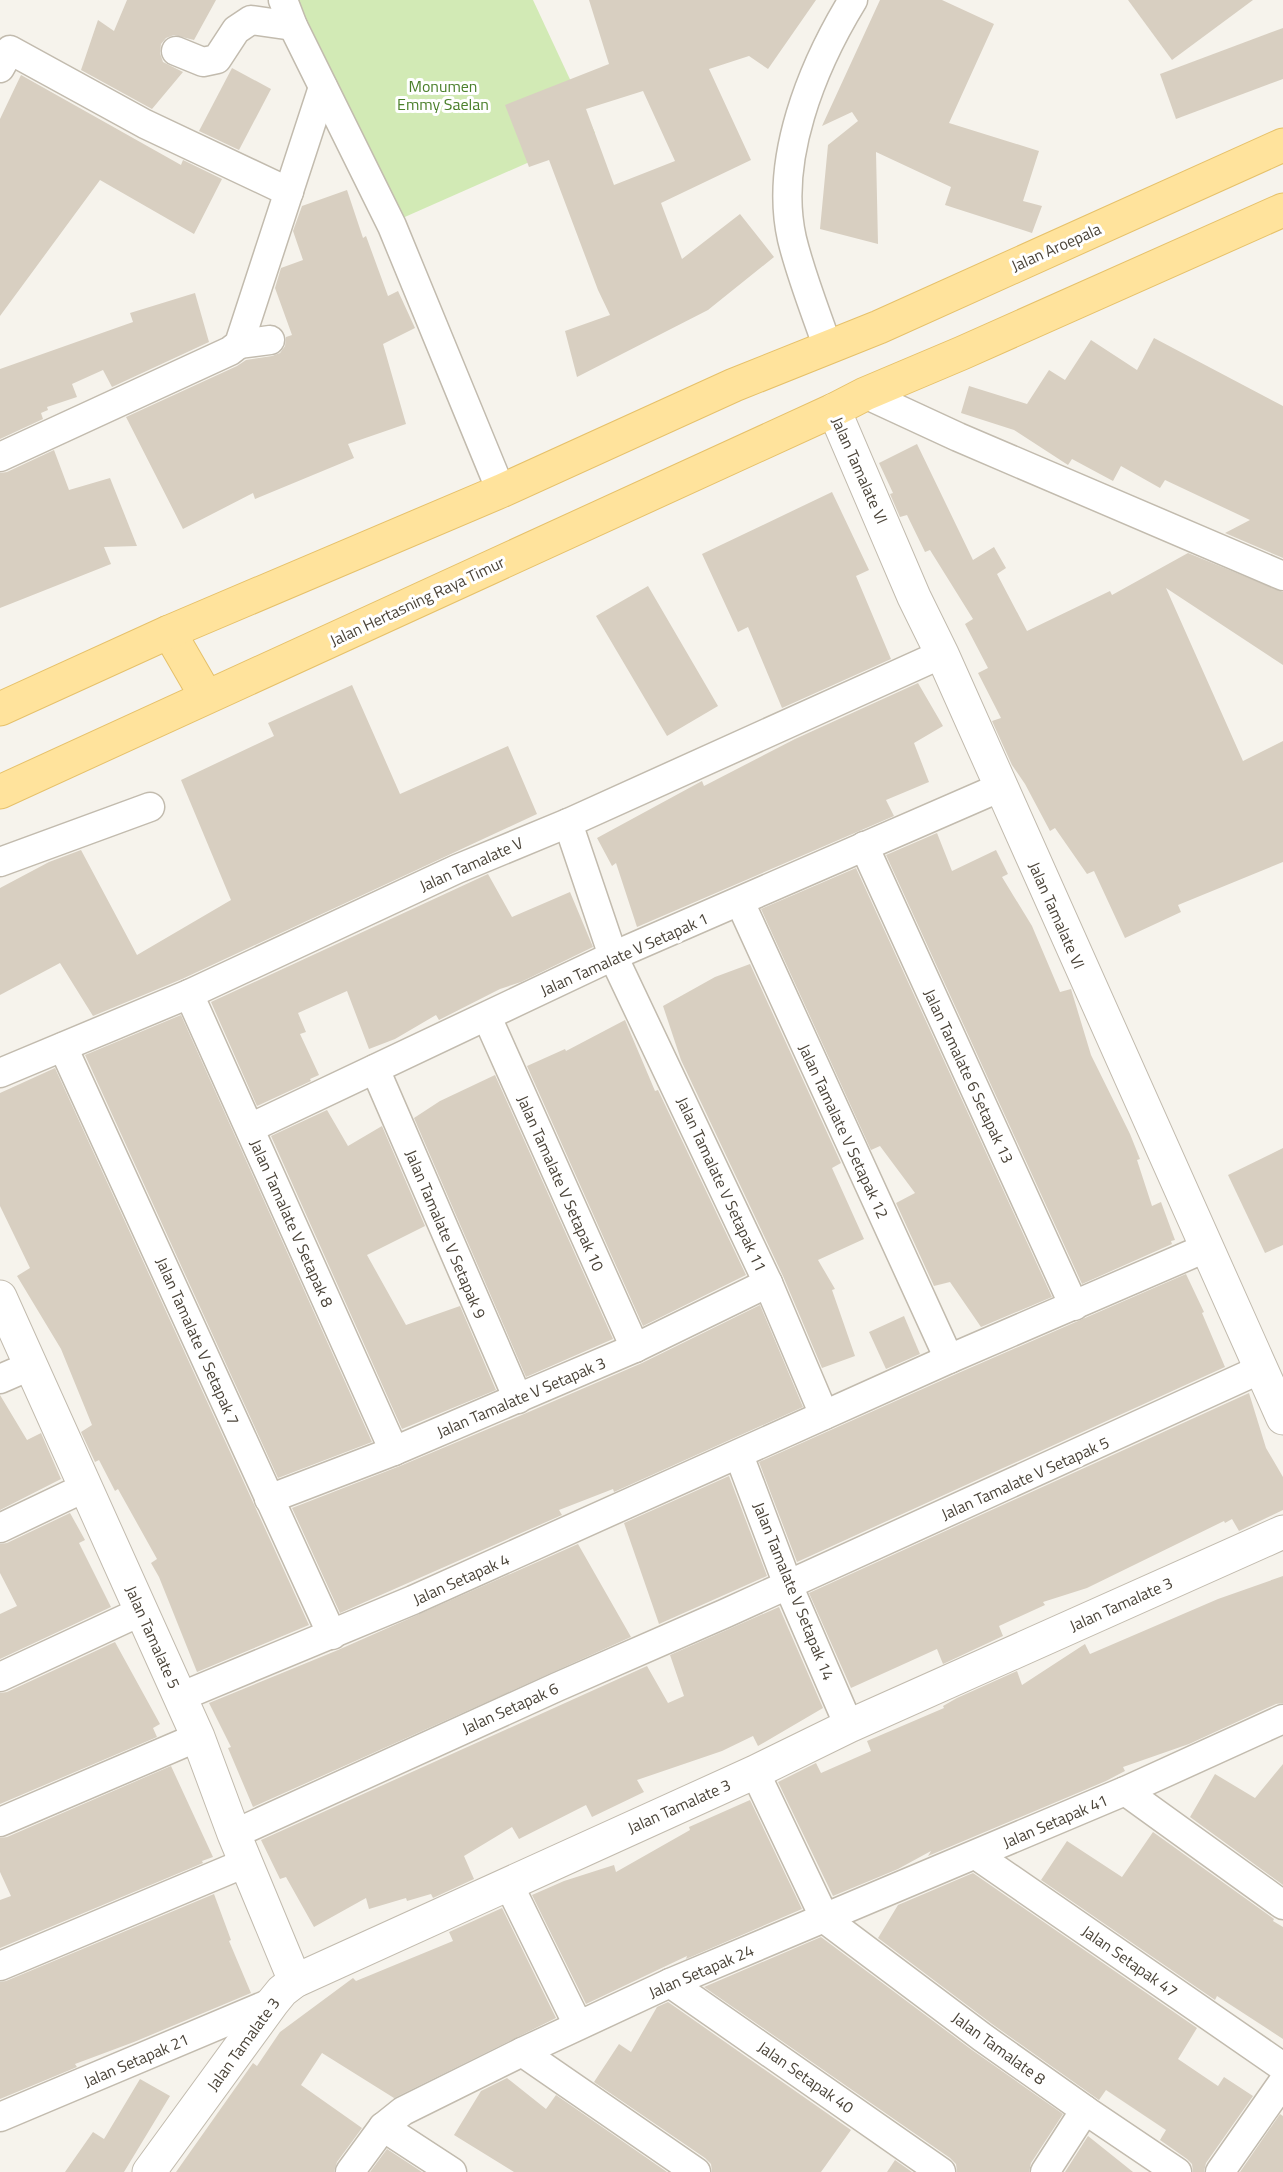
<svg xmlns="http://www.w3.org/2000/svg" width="1283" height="2172" font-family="'Titillium Web',sans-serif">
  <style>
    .green { fill: #d2eab5 }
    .building { fill: #d8cfc1; fill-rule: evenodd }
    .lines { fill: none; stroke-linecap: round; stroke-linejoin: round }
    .minor-casing { stroke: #c2bbae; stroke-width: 31 }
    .tertiary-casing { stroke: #c2bbae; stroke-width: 35 }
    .primary-casing { stroke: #e6c16a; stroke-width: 35 }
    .minor { stroke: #fff; stroke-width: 28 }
    .tertiary { stroke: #fff; stroke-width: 33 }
    .primary { stroke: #ffe39c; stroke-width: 33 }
    .labels { text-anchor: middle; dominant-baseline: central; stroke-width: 6; stroke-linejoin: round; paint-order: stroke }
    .park-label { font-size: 16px; fill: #4a7f2a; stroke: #fff }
    .street-label { font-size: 16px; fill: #4b4439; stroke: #fff }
  </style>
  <rect width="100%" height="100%" fill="#f6f3ec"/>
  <polygon class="green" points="291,0 533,0 595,133 398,220"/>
  <g class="building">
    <polygon points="127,0 216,0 194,40 174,35 166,38 161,44 160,53 163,62 183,72 152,109 81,70 98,20 114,31"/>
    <path d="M589,0H816L768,69L749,56L709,69L751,160L661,203L682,259L740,214L774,257L708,310L577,377L565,331L610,315L598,290L549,160L529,167L505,105L609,64ZM643,91L675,161L614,185L586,109Z"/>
    <polygon points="880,0 942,0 994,24 949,123 1039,151 1023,201 1042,206 1032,233 945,205 951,187 876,152 878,244 820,229 828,145 858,121 852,112 822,126"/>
    <polygon points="1128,0 1253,0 1172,60"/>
    <polygon points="1283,28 1283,79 1176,119 1160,74"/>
    <polygon points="232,68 271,89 239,150 199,131"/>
    <polygon points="21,75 181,165 183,160 222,179 194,234 100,180 0,316 0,119"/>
    <polygon points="347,190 363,238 366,236 388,296 398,291 415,328 383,344 406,424 348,444 354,458 255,499 253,493 183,529 126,417 237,366 246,360 272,356 280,353 285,346 286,337 292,335 275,288 281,268 303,260 293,231 302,206"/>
    <polygon points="195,293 209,342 112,387 103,370 72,384 77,397 47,407 48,410 41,413 43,419 0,439 0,369 133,322 130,313"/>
    <polygon points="1154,338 1283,406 1283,558 1225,533 1250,520 1165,480 1160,488 1121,466 1113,481 1072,459 1068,465 1014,430 961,413 969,386 1027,404 1049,370 1065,380 1091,340 1137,370"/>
    <polygon points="917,444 973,560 994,547 1006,568 997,574 1027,631 1110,591 1112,595 1188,553 1283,592 1283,665 1166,588 1243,761 1283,741 1283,862 1178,905 1181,912 1125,938 1094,871 1087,874 1055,828 1050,831 1025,784 1012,765 992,721 1001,718 978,673 988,668 965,624 973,619 930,550 925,552 907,515 900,517 890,494 893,493 879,463"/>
    <polygon points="54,450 69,490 110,478 137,546 104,547 111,564 0,608 0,473 7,472"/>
    <polygon points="832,492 869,570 856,576 891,659 782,708 748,627 738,632 702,554"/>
    <polygon points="648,586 718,706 667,736 596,616"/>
    <polygon points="918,683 943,726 914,743 929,782 886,800 894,816 637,927 616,863 612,866 597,838 702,781 704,786 795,739"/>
    <polygon points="352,685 400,794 508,746 537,814 182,979 93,1016 60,963 0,995 0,888 49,862 81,850 137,955 231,900 181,780 274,736 268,723"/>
    <polygon points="937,833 952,871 996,850 1008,874 1002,877 1032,926 1060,992 1071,989 1091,1055 1130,1134 1140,1159 1137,1160 1152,1206 1161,1202 1175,1240 1171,1241 1172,1244 1082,1284 886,855"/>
    <polygon points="856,868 1052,1297 981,1327 950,1282 934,1286 896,1203 915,1193 880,1146 871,1150 761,909"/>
    <polygon points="488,874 512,917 570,892 593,947 521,982 500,989 439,1020 436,1015 395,1039 369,1049 347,991 298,1013 306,1032 300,1034 319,1075 310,1079 311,1081 257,1106 211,1002"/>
    <polygon points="750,964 841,1163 832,1168 864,1239 818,1260 835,1289 832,1290 855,1356 822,1368 783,1276 681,1060 663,1006 715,977"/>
    <polygon points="181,1015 372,1442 278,1478 85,1055"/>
    <polygon points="625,1020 655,1091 658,1090 746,1275 643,1326 527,1066 565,1049 566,1051"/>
    <polygon points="55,1068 309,1625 197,1672 159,1577 151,1563 157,1559 118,1489 115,1491 99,1460 95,1462 81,1432 92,1425 61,1349 17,1276 30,1268 0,1206 0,1093"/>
    <polygon points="495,1075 613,1339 526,1377 414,1118 440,1101"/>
    <polygon points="327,1110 348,1146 382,1126 425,1226 367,1255 406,1325 460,1306 496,1390 402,1429 271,1136"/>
    <polygon points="1283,1148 1283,1245 1265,1253 1228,1175"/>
    <polygon points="1186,1274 1204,1312 1202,1313 1225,1367 797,1562 759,1462 956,1374"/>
    <polygon points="760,1305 803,1407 614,1492 613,1489 559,1510 562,1515 340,1613 292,1508 400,1466 524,1414 642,1363"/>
    <polygon points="904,1316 920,1354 886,1369 869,1332"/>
    <polygon points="1249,1393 1266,1448 1283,1477 1283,1510 1239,1531 1232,1519 1225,1523 1224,1521 1087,1588 1043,1602 1045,1605 999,1626 1003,1636 943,1664 937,1649 851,1688 809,1593"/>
    <polygon points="0,1395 27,1440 41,1433 61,1479 0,1510"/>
    <polygon points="729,1476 767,1576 659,1624 624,1523"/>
    <polygon points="70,1513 85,1540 79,1543 111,1607 0,1659 0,1614 17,1606 0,1573 0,1544 7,1543"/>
    <polygon points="578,1544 631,1637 253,1807 228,1748 231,1747 209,1703 338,1650"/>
    <polygon points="1283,1576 1283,1703 1276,1704 1189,1744 1123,1767 1125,1771 1106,1781 928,1856 931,1851 898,1869 833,1896 778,1782 816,1763 821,1773 871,1751 867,1741 944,1708 943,1706 957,1698 1017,1671 1022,1685 1085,1644 1090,1654 1218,1599"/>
    <polygon points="779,1607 823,1708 758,1746 753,1736 722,1751 637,1780 644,1792 592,1817 586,1805 519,1839 512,1827 464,1856 474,1879 433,1898 431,1894 407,1901 406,1898 369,1909 366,1898 314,1927 286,1877 280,1879 261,1840 647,1666 668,1703 684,1696 670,1655"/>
    <polygon points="115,1642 160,1724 153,1728 157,1737 0,1804 0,1693 7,1692"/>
    <polygon points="1283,1764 1283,1885 1190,1817 1215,1774 1255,1798"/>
    <polygon points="171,1766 213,1857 202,1861 203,1863 0,1948 0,1900 11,1896 0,1872 0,1838 7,1837"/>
    <polygon points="750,1800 802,1909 686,1959 687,1956 586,2004 532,1895 564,1881 614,1865 616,1872 690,1830 689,1827"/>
    <polygon points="1153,1832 1274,1919 1273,1921 1283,1927 1283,2039 1217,1996 1215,2000 1041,1880 1067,1841 1122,1877"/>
    <polygon points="973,1873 1197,2028 1178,2059 1218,2086 1224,2077 1253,2096 1206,2163 1204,2172 1193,2172 1192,2164 1187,2159 1160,2140 1166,2130 1106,2090 1099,2100 992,2024 878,1938 898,1905"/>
    <polygon points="214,1894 231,1940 229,1941 251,1993 134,2042 75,2064 77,2067 0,2099 0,1982 6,1981"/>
    <polygon points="502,1908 556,2018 394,2098 322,2053 301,2085 362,2128 337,2162 334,2172 176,2172 253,2063 257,2066 280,2032 353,1978 356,1981 453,1941 449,1932"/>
    <polygon points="821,1937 972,2050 1063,2114 1031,2163 1029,2172 957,2172 956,2164 950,2158 704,1987"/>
    <polygon points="668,2002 851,2130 821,2172 712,2172 711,2164 705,2158 594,2082 619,2044 631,2052 657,2007"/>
    <polygon points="507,2078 546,2109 556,2095 667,2172 514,2172 454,2135 481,2091"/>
    <polygon points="140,2079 170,2096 124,2172 65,2172 93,2132 104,2139"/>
    <polygon points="1280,2114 1283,2116 1283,2172 1240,2172"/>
    <polygon points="1088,2136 1133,2172 1065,2172"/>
    <polygon points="387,2149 422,2172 370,2172"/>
    <polygon points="895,2160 912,2172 887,2172"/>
  </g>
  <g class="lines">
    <g class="minor-casing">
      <g id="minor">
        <polyline points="283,0 293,26 392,226 501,491"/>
        <polyline points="176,51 203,62 217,59 236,30 251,20 293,26"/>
        <polyline points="0,68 10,50 145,124 289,192"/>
        <polyline points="239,344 270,340"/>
        <path d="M828,348C816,313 801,276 792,239C774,160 812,67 853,0"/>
        <polyline points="865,394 958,437 1283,576"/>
        <polyline points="0,457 230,351 239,344 323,87"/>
        <polyline points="568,823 613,956 768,1283 824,1415"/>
        <polyline points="864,846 1074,1306"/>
        <polyline points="0,862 150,807"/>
        <polyline points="740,902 949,1359"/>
        <polyline points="189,994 394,1451"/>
        <polyline points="487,1017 635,1348"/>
        <polyline points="63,1047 332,1635"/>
        <polyline points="375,1069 518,1399"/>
        <polyline points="0,1073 189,994 457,869 568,823 942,654"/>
        <polyline points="250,1128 613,956 1001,787"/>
        <polyline points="0,1379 30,1366"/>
        <polyline points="739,1455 788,1585 849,1726"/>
        <polyline points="269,1499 394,1451 635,1348 768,1283"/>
        <polyline points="0,1528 86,1487"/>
        <polyline points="0,1677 142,1611"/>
        <polyline points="180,1697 413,1600 949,1359 1208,1247"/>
        <polyline points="755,1772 825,1919 982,2037 1085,2110 1177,2172"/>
        <polyline points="1125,1791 1283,1905"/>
        <polyline points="0,1822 198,1737"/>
        <polyline points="234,1834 557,1687 726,1613 1261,1369"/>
        <polyline points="976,1855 1283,2067"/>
        <polyline points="508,1883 578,2025"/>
        <polyline points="0,1966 245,1863"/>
        <polyline points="670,1983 941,2172"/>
        <polyline points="522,2052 696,2172"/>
        <polyline points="0,2117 273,2002"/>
        <polyline points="383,2127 452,2172"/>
        <polyline points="350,2172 383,2127 403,2111 522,2052 670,1983 1125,1791 1283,1719"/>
        <polyline points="1045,2172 1085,2110"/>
        <polyline points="1220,2172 1283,2082"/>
      </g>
    </g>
    <g class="tertiary-casing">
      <g id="tertiary">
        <polyline points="834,410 914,597 942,654 1283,1418"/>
        <polyline points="0,1297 198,1737 234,1834 295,1981"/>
        <polyline points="149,2172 273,2002 282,1991 295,1981 755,1772 849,1726 1283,1532"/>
      </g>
    </g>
    <g class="primary-casing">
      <g id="primary">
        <polyline points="169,632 206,696"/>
        <polyline points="0,709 169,632 501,491 734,385 879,327 1283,145"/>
        <polyline points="0,792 834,410 865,394 962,353 1283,210"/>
      </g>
    </g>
    <use href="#minor" class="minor"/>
    <use href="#tertiary" class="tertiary"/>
    <use href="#primary" class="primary"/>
  </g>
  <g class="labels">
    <g class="park-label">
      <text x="443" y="86">Monumen<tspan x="443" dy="18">Emmy Saelan</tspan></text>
    </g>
    <g class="street-label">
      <text transform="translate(1056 247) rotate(-24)">Jalan Aroepala</text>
      <text transform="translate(860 470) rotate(66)">Jalan Tamalate VI</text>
      <text transform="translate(417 601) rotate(-25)">Jalan Hertasning Raya Timur</text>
      <text transform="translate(471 864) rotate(-24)">Jalan Tamalate V</text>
      <text transform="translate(1057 915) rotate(66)">Jalan Tamalate VI</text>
      <text transform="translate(624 954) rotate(-24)">Jalan Tamalate V Setapak 1</text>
      <text transform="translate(969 1076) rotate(65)">Jalan Tamalate 6 Setapak 13</text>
      <text transform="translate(844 1131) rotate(65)">Jalan Tamalate V Setapak 12</text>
      <text transform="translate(561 1183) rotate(66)">Jalan Tamalate V Setapak 10</text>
      <text transform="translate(722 1184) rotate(65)">Jalan Tamalate V Setapak 11</text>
      <text transform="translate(292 1223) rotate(66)">Jalan Tamalate V Setapak 8</text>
      <text transform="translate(446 1234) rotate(67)">Jalan Tamalate V Setapak 9</text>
      <text transform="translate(198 1341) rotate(66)">Jalan Tamalate V Setapak 7</text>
      <text transform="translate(521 1397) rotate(-23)">Jalan Tamalate V Setapak 3</text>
      <text transform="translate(1025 1478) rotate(-24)">Jalan Tamalate V Setapak 5</text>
      <text transform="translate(461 1579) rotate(-24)">Jalan Setapak 4</text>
      <text transform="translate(794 1591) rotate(68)">Jalan Tamalate V Setapak 14</text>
      <text transform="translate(1121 1604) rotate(-24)">Jalan Tamalate 3</text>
      <text transform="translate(153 1637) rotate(66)">Jalan Tamalate 5</text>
      <text transform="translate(510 1708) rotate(-24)">Jalan Setapak 6</text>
      <text transform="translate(679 1806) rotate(-24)">Jalan Tamalate 3</text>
      <text transform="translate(1055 1821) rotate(-23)">Jalan Setapak 41</text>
      <text transform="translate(1130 1961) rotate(35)">Jalan Setapak 47</text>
      <text transform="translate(701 1971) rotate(-23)">Jalan Setapak 24</text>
      <text transform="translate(243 2044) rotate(-54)">Jalan Tamalate 3</text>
      <text transform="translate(999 2048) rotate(36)">Jalan Tamalate 8</text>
      <text transform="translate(136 2060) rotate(-23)">Jalan Setapak 21</text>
      <text transform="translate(806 2077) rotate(35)">Jalan Setapak 40</text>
    </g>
  </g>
</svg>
